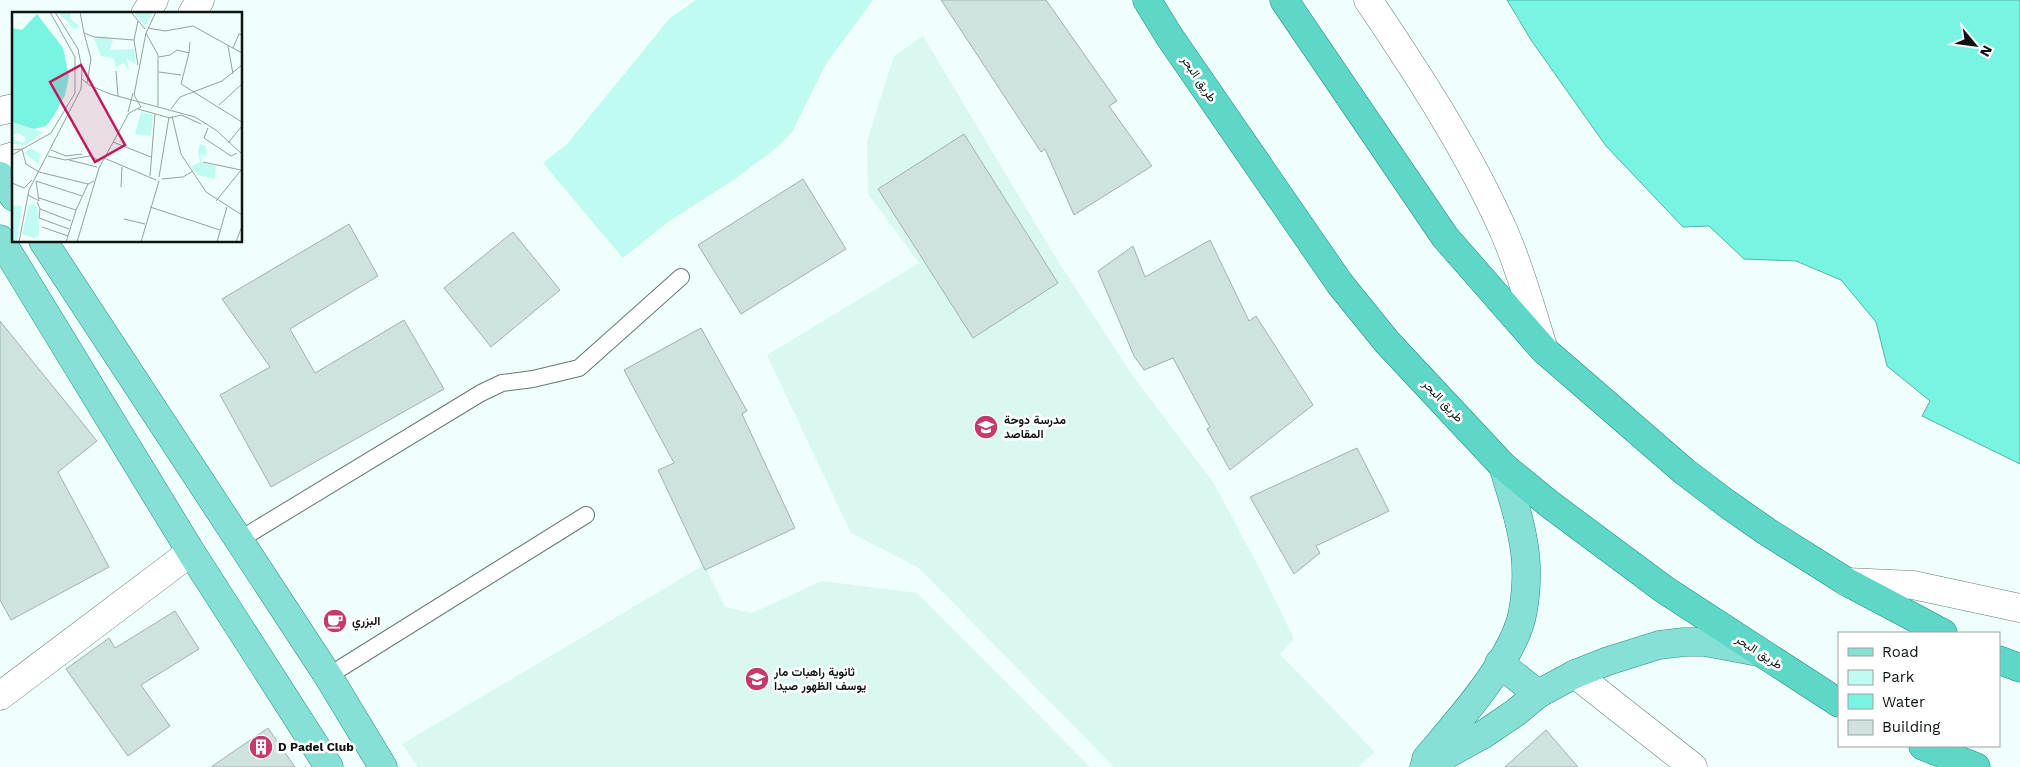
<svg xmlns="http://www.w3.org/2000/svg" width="2020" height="767" font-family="'Work Sans',Vazirmatn,sans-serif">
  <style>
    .built { fill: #daf7f2 }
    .green { fill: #c0fbf1 }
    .water { fill: #78f4e2; stroke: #58b1a4 }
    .building { fill: #cfe2de; stroke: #a0b3af }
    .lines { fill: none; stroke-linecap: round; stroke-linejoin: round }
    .service-casing { stroke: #667874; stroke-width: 18 }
    .minor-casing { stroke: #667874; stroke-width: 29 }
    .primary-casing { stroke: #288c7f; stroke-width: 29 }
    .trunk-casing { stroke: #288c7f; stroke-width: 29 }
    .service { stroke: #fff; stroke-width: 16 }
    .minor { stroke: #fff; stroke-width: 28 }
    .primary { stroke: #86e0d6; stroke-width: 28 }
    .trunk { stroke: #5ed6c8; stroke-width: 28 }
    .labels { text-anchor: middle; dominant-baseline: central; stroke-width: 5; stroke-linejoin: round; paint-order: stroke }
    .street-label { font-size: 12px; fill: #0d1412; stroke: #fff }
    .poi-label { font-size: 12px; font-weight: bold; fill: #0d1412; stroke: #fff; text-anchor: start }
    .inset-road { fill: none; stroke: #95a19e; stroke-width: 1 }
    .view { fill: #c2185b; fill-opacity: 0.15; stroke: #c2185b; stroke-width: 2.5 }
    .inset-edge { fill: none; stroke: #0d1412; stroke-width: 2.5 }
  </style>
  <rect width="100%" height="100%" fill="#effffc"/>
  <g class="built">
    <polygon points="923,36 1056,258 1130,372 1213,482 1263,575 1294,639 1280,654 1375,752 1358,767 1114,767 919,568 851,533 767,355 919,263 868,194 867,141 894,56"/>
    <polygon points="704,565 725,607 752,613 822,581 917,593 1090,767 418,767 402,744"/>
  </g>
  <polygon class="green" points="696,0 873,0 826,64 792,132 775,149 735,179 668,222 623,258 543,163 567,144 670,18"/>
  <polygon class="water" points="1507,0 2020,0 2020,464 1922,416 1930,401 1887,366 1876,322 1841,280 1796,261 1744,259 1709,226 1683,227 1606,146 1531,40"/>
  <g class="building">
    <polygon points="941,0 1046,0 1117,101 1109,106 1152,166 1074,215 1045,149 1041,152"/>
    <polygon points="964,134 1058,283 973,338 878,189"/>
    <polygon points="803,179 846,249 741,314 698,245"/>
    <polygon points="349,224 378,276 290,329 315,373 404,320 444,389 271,487 220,395 270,367 222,299"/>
    <polygon points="513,232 560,290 491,347 444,288"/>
    <polygon points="1210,240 1249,321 1256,316 1313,405 1230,470 1207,429 1210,427 1173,358 1144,370 1134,356 1098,271 1133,246 1145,277"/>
    <polygon points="0,321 97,441 58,472 109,567 11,620 0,600"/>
    <polygon points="701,328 747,411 742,414 795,528 705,570 658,470 674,463 624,370"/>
    <polygon points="1357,448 1389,511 1316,546 1320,553 1294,574 1250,497"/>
    <polygon points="175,611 199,649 141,685 170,726 128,756 66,669 109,638 115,648"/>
    <polygon points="268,728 295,767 211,767"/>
    <polygon points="1546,730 1578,767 1505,767"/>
  </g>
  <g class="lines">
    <g class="service-casing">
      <g id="service">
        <polyline points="239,540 481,393 502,383 533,379 579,368 681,277"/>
        <polyline points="328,676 586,515"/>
      </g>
    </g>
    <g class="minor-casing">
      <g id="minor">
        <path d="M1368,0C1418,74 1469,152 1505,234C1521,271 1532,312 1544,350"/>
        <polyline points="145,14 154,0"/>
        <polyline points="192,14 200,0"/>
        <polyline points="0,111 14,108"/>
        <polyline points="0,160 14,156"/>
        <polyline points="1847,582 1913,585 2020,608"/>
        <polyline points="1575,674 1693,767"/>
        <polyline points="0,696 191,552"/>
      </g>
    </g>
    <g class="primary-casing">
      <g id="primary">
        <polyline points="0,176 14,197"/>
        <polyline points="0,239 191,552 329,767"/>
        <polyline points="43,241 328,676 383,767"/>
        <polyline points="1499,663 1538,694"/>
        <path d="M1426,759C1458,721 1507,667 1521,620C1527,595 1528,565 1523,540C1519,515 1510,490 1503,466"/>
        <polyline points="1424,767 1484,734 1515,713 1538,694 1575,674 1608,661 1659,645 1684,642 1705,642 1758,652"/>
      </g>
    </g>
    <g class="trunk-casing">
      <g id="trunk">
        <polyline points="1147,0 1169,36 1340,284 1387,342 1503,466 1548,503 1665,590 1839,703"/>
        <polyline points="1284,0 1445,237 1544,350 1685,472 1726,503 1766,531 1847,582 1943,633"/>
        <polyline points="1999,660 2020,668"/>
        <polyline points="1923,746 1976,767"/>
      </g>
    </g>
    <use href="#service" class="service"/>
    <use href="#minor" class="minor"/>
    <use href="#primary" class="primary"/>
    <use href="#trunk" class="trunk"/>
  </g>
  <defs>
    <g id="school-disc" transform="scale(1.25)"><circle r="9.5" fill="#c5396c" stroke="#fff"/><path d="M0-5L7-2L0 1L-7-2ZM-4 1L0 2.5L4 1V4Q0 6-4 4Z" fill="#fff"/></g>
    <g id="cafe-disc" transform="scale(1.25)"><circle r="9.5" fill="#c5396c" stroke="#fff"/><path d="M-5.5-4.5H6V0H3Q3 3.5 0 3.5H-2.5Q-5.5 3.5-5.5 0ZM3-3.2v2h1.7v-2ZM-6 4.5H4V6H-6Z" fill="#fff"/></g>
    <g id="building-disc" transform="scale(1.25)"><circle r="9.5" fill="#c5396c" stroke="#fff"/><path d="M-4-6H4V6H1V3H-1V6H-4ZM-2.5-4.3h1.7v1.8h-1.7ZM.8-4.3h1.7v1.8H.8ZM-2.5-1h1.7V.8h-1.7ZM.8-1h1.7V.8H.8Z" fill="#fff"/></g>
  </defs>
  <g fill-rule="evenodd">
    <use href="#school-disc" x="986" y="427"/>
    <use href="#cafe-disc" x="335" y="621"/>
    <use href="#school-disc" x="757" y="679"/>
    <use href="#building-disc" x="261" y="747"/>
  </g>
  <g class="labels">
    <g class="street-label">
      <text transform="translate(1199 79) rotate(56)">طريق البحر</text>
      <text transform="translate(1443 401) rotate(47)">طريق البحر</text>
      <text transform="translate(1759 652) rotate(33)">طريق البحر</text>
    </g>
    <g class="poi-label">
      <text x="1004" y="420">مدرسة دوحة<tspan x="1004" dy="14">المقاصد</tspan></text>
      <text x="352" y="621">البزري</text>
      <text x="774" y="672">ثانوية راهبات مار<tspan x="774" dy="14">يوسف الظهور صيدا</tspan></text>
      <text x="278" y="747">D Padel Club</text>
    </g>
  </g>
  <g transform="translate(12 12)">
    <rect width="230" height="230" fill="#effffc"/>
    <path d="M46,0H59L58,6L68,15L62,17ZM122,0H141L133,14ZM92,24L101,28L98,38L122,37L124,52L115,47L117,58L112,51L104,55L102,47L89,44L82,27ZM129,100L141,103L139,124L123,122ZM0,110L31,120L14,133L1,132L0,126L3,125V128L12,131L14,126L7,121L0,123ZM188,132L194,134V144L189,143L190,150L204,154L203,167L186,163L179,155L188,150L186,139ZM19,136L28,142L27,152L12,141ZM18,189V194L21,191L25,195L27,215V223L22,226L10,222ZM0,193L10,194L5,230H0Z" fill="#c0fbf1"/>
    <path d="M25,2L51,36L57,64L53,83L41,105L34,114L22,117L0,110V16L10,18Z" fill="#78f4e2"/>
    <path class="inset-road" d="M68,0L72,21M119,0L133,17M126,9L122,28L126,53M136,16L153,19L181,14L230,41M134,21L146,43V94M216,34L221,62M221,36L227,22L230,23M177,41L169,72L230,110M147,45L158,43L165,38L177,41L178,30M104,59L106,84M147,60L169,63M70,67L77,73L98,82L183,105L204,118L230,142M75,71L79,47L72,21L82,25L122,28M207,93L230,72M126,97L158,106L169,103L189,112M159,97L168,85L210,69L230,53M116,100L121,81M160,104L169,142L194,180L230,203M196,116L192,126L219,144L225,141M101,130L139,145M216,131L230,114M0,138L10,137L14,152L27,160L76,172M39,138L54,144L70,142M0,143L39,121L63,81V45L38,0M36,144L53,148L78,144L88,149M92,146L144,168M57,148L85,155M191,150L229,158M138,164L143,102M147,165L157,105M150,167L171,165L181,159M24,169L70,184M0,171L12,176L20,168M109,175L110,155M16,183L27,189L24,169M27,186L64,198M204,189L230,157M25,190L28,197L59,209M138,195L208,218M28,197L27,206L57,217M112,207L133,212M30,215L56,224M7,230L17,178L69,77L70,57L66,37L43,0M54,230L64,198L76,172L82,169M65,230L87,156L117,101L129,95L122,83L134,21L144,0M129,230L147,169M205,230L215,195M224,230L230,214"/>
    <path class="view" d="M69,53L113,133L83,150L38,70Z"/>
    <rect width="230" height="230" class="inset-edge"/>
  </g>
  <rect x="1838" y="632" width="162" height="115" fill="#ffffff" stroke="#9ea1a0"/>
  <rect x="1848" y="648" width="25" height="8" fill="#86e0d6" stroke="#9ea1a0"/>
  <text x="1882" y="657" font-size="15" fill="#0d1412">Road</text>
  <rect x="1848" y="670" width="25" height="15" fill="#c0fbf1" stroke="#9ea1a0"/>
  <text x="1882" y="682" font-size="15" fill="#0d1412">Park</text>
  <rect x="1848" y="694" width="25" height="15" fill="#78f4e2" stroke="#9ea1a0"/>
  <text x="1882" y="707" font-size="15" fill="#0d1412">Water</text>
  <rect x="1848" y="720" width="25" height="15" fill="#cfe2de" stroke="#9ea1a0"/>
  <text x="1882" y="732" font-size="15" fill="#0d1412">Building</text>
  <g transform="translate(1975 45) rotate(119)" stroke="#ffffff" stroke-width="4" paint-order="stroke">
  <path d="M0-4L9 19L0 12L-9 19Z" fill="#0d1412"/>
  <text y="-8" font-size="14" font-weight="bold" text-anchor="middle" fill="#0d1412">N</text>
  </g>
</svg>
